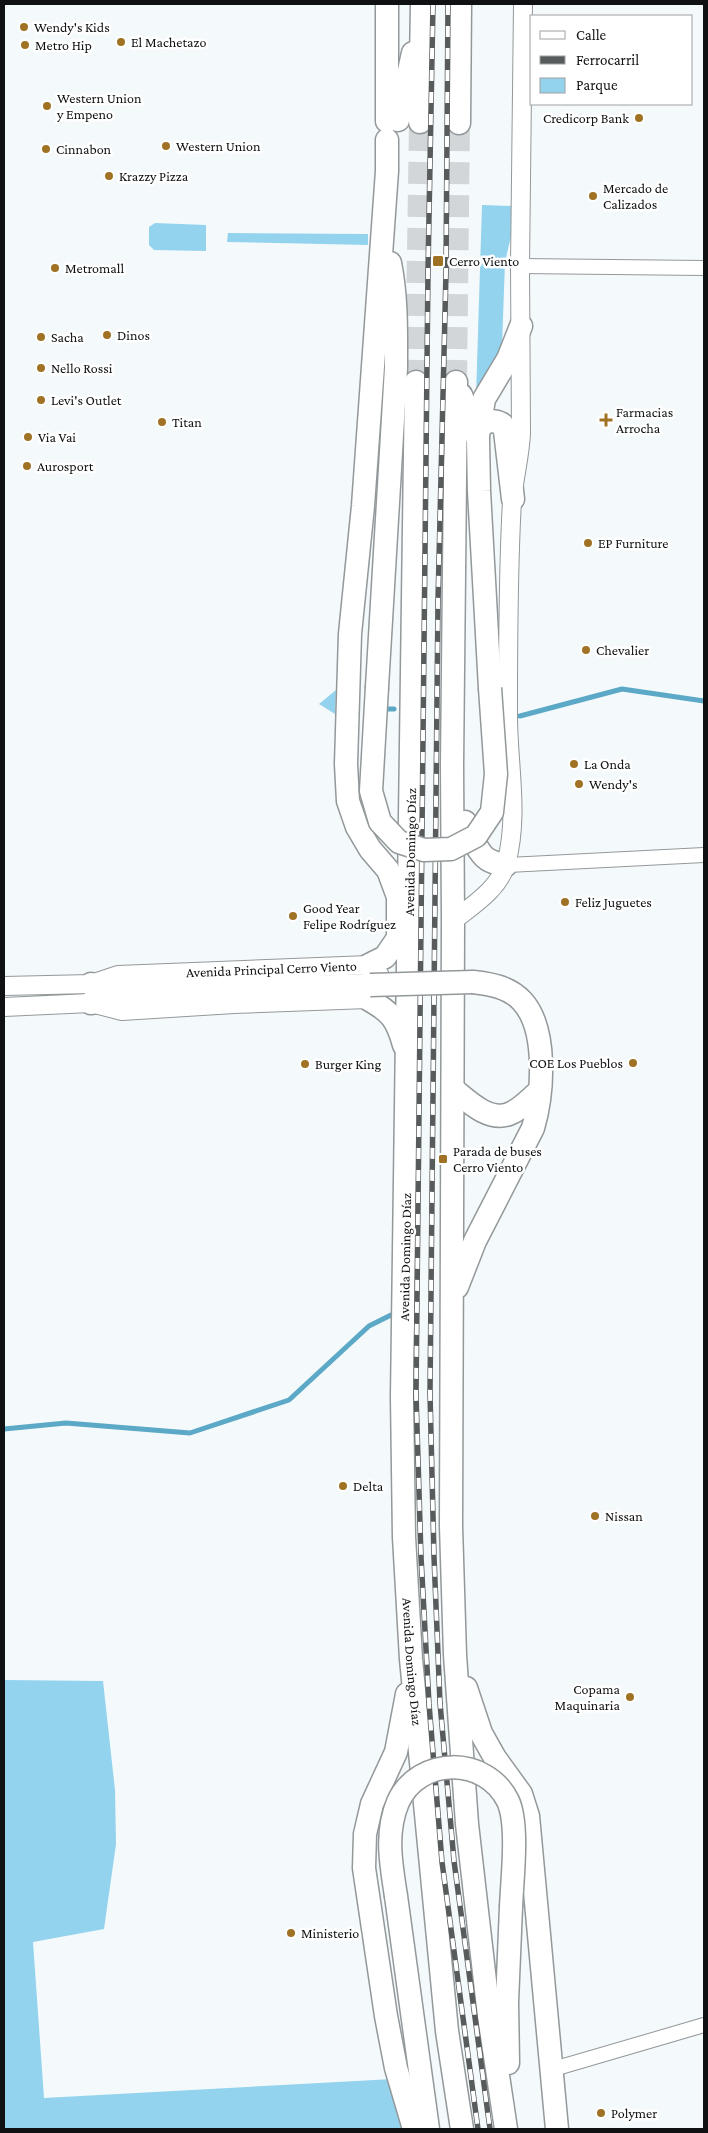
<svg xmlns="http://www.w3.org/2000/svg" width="708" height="2133" font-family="'Crimson Pro',serif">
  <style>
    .green { fill: #93d3ee }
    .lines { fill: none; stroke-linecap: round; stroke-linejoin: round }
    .stream { stroke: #5ba8c7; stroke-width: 5 }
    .primary-tunnel { stroke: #d2d6d8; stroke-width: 22; stroke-dasharray: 22 11; stroke-linecap: butt }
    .minor-casing { stroke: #93989a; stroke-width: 16 }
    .tertiary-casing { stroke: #93989a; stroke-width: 20 }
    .primary-casing { stroke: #93989a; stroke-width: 25 }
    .minor { stroke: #fff; stroke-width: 14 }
    .tertiary { stroke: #fff; stroke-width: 18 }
    .primary { stroke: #fff; stroke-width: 22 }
    .rail-casing { stroke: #585b5c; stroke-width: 5.5 }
    .rail { stroke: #fff; stroke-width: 4; stroke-dasharray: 11; stroke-linecap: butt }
    .primary-bridge-casing { stroke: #93989a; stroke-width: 25; stroke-linecap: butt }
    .primary-bridge { stroke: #fff; stroke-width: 22 }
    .poi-dot { fill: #a07224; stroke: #fff; stroke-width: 2 }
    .labels { text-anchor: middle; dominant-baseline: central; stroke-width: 5; stroke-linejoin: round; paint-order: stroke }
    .poi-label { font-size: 14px; fill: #0f1112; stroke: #fff; text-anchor: start }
    .street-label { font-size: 14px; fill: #0f1112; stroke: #fff }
  </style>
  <rect width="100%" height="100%" fill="#f4f9fb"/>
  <g class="green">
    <polygon points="482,205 513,206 512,232 505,262 502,346 476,397"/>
    <polygon points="155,223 206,225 206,251 154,250 149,245 149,227"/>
    <polygon points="228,233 368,234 368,245 227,242"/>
    <polygon points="336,690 335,714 319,704"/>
    <polygon points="4,1680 103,1681 115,1790 116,1844 104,1929 33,1942 44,2098 393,2079 405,2129 4,2129"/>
  </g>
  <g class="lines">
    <g class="stream">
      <polyline points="381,709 394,709"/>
      <polyline points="520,716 622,689 704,701"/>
      <polyline points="4,1429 66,1423 190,1433 289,1400 369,1326 391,1315"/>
    </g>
    <g class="primary-tunnel">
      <polyline points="416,382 420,122"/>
      <polyline points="456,382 459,123"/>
    </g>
    <g class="minor-casing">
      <g id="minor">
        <polyline points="520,266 704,268"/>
        <polyline points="506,865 704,855"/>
        <polyline points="550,2070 704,2025"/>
      </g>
    </g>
    <g class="tertiary-casing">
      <g id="tertiary">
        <path d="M453,921C473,905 499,889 506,864C520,813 507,761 508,709C508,640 508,570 512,501C514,478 520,456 521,433L520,266L523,4"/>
        <path id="s1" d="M4,986L91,984L118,975L369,965C386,975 384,989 368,999L234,1004L122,1011L91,1003L4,1007"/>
      </g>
    </g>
    <g class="primary-casing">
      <g id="primary">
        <polyline points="387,4 387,121"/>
        <polyline points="398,120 413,53"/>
        <polyline points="420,122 422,4"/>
        <polyline points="459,123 460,4"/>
        <path id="s2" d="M416,382L402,1397L404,1537L411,1659L447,2031L462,2129"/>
        <polyline points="456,382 452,766 453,921 451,1526 455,1655 467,1824 489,2016 506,2129"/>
        <polyline points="461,395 478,440 479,491 490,688"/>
        <path d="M479,427C487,421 493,419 502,424L505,431L513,499"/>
        <polyline points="478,436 484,399 508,359 521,326"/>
        <path d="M377,687L396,368C396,333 397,298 390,263"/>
        <path d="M465,822C468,831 479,854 487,859C493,863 499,864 506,865"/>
        <polyline points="369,965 385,957 398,938 398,897 388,870 370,849 357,827 348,801 346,764 350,634 363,506 387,171 387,140"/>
        <polyline points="91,984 125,990"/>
        <path d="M368,999C391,1012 397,1019 404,1045"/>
        <polyline points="91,1003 136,992 370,985"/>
        <path d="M453,1089C467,1100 488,1122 509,1114C520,1110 529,1100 538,1092"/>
        <path d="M457,1287L475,1241L533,1128C543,1094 548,1029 522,1001C509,987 491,984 473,982"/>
        <polyline points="466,1688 481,1733 495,1758 521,1794 528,1816 557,2129"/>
        <polyline points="407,1694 396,1752 372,1804 365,1834 364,1868 386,2016 396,2068 414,2129"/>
        <polyline points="396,1896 428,2129"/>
        <polyline points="508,2063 507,2002 511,1907"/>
      </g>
    </g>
    <use href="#minor" class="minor"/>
    <use href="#tertiary" class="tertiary"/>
    <use href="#primary" class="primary"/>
    <g class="rail-casing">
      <g id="rail">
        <polyline points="433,4 428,271 416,1394 421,1557 429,1704 442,1862 478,2129"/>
        <polyline points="448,4 446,272 438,601 430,1393 434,1557 440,1703 454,1861 490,2129"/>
      </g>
    </g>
    <use href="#rail" class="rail"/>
    <g class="primary-bridge-casing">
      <g id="primary-bridge">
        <polyline points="377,687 371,791 380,822 399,842 424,850 451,849 476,836 492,812 496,774 490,688"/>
        <polyline points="370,985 473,982"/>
        <path d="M396,1896C391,1864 385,1833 398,1802C419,1756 486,1756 508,1801C519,1825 512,1880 511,1907"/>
      </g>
    </g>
    <use href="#primary-bridge" class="primary-bridge"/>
  </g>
  <g class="poi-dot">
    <circle cx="24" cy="27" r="5"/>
    <circle cx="121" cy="42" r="5"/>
    <circle cx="25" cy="45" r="5"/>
    <circle cx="47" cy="106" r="5"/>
    <circle cx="639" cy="118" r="5"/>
    <circle cx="166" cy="146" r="5"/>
    <circle cx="46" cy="149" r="5"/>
    <circle cx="109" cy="176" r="5"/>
    <circle cx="593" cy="196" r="5"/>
    <rect x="432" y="255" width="12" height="12" rx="2.5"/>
    <circle cx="55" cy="268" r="5"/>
    <circle cx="107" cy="335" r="5"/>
    <circle cx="41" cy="337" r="5"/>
    <circle cx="41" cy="368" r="5"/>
    <circle cx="41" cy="400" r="5"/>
    <path d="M603.5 412.5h5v5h5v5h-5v5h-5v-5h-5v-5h5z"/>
    <circle cx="162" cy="422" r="5"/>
    <circle cx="28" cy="437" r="5"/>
    <circle cx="27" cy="466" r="5"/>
    <circle cx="588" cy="543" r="5"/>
    <circle cx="586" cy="650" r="5"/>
    <circle cx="574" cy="764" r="5"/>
    <circle cx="579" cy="784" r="5"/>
    <circle cx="565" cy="902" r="5"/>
    <circle cx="293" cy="916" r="5"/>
    <circle cx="633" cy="1063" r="5"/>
    <circle cx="305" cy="1064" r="5"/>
    <rect x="438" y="1154" width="10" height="10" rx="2.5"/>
    <circle cx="343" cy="1486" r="5"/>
    <circle cx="595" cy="1516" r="5"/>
    <circle cx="630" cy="1697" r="5"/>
    <circle cx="291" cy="1933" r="5"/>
    <circle cx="601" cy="2113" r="5"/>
  </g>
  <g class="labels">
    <g class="poi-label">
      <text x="34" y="27">Wendy's Kids</text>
      <text x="131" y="42">El Machetazo</text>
      <text x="35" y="45">Metro Hip</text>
      <text x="57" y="98">Western Union<tspan x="57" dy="16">y Empeno</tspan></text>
      <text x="629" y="118" text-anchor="end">Credicorp Bank</text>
      <text x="176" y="146">Western Union</text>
      <text x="56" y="149">Cinnabon</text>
      <text x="119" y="176">Krazzy Pizza</text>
      <text x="603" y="188">Mercado de<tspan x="603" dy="16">Calizados</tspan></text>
      <text x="449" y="261">Cerro Viento</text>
      <text x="65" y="268">Metromall</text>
      <text x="117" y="335">Dinos</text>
      <text x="51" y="337">Sacha</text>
      <text x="51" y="368">Nello Rossi</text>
      <text x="51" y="400">Levi's Outlet</text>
      <text x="616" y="412">Farmacias<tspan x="616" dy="16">Arrocha</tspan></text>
      <text x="172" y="422">Titan</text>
      <text x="38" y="437">Via Vai</text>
      <text x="37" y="466">Aurosport</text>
      <text x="598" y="543">EP Furniture</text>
      <text x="596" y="650">Chevalier</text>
      <text x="584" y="764">La Onda</text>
      <text x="589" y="784">Wendy's</text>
      <text x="575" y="902">Feliz Juguetes</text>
      <text x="303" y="908">Good Year<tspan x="303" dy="16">Felipe Rodríguez</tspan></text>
      <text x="623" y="1063" text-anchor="end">COE Los Pueblos</text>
      <text x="315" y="1064">Burger King</text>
      <text x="453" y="1151">Parada de buses<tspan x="453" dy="16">Cerro Viento</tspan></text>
      <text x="353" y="1486">Delta</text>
      <text x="605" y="1516">Nissan</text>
      <text x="620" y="1689" text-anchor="end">Copama<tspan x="620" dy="16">Maquinaria</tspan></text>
      <text x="301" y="1933">Ministerio</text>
      <text x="611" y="2113">Polymer</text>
    </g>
    <g class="street-label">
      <text transform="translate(410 852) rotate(-89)">Avenida Domingo Díaz</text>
      <text stroke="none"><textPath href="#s1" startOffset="269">Avenida Principal Cerro Viento</textPath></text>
      <text transform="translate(405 1257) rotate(-89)">Avenida Domingo Díaz</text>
      <text stroke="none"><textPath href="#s2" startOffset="1280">Avenida Domingo Díaz</textPath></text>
    </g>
  </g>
  <rect width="708" height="2133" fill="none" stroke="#0f1112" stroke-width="10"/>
  <rect x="530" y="15" width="162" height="90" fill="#ffffff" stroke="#9fa0a0"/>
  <rect x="540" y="31" width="25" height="8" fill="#ffffff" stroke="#9fa0a0"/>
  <text x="576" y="40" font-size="15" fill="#0f1112">Calle</text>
  <rect x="540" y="56" width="25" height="8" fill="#585b5c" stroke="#9fa0a0"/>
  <text x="576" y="65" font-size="15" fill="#0f1112">Ferrocarril</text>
  <rect x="540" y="78" width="25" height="15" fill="#93d3ee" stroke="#9fa0a0"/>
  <text x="576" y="90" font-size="15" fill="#0f1112">Parque</text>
</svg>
